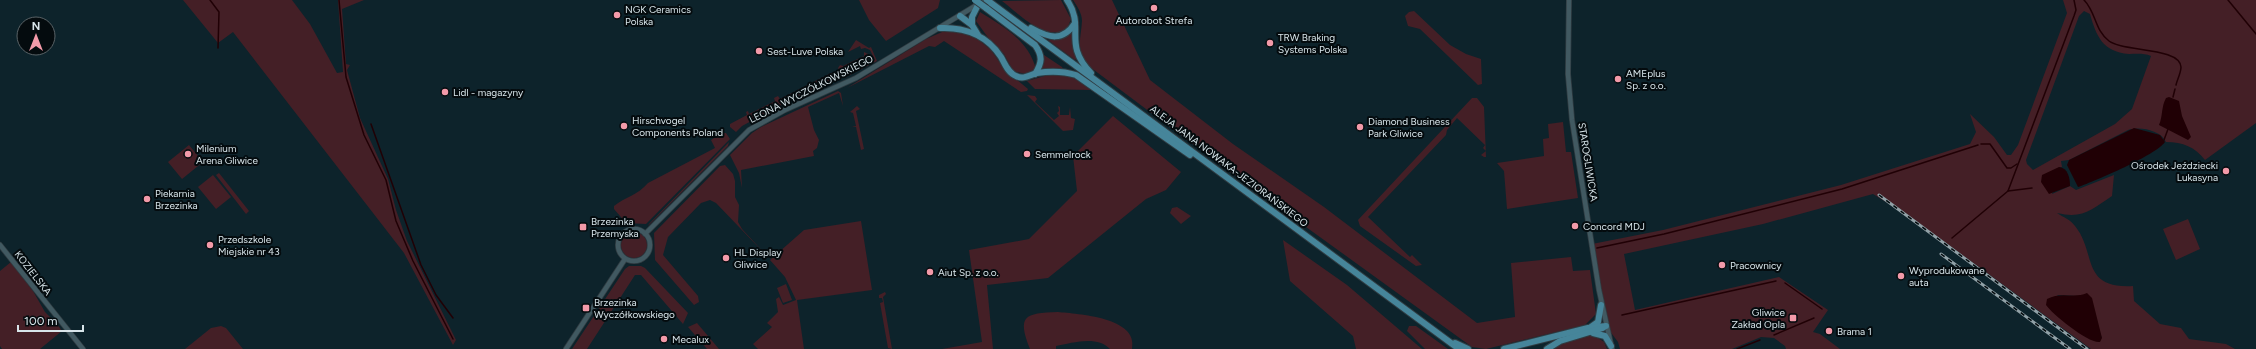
<svg xmlns="http://www.w3.org/2000/svg" width="2256" height="349" font-family="Figtree,sans-serif">
  <style>
    .green { fill: #441f26; fill-rule: evenodd }
    .water { fill: #200005 }
    .lines { fill: none; stroke-linecap: round; stroke-linejoin: round }
    .stream { stroke: #200005; stroke-width: 1.5 }
    .tertiary-casing { stroke: #303c42; stroke-width: 6 }
    .primary-casing { stroke: #303c42; stroke-width: 8 }
    .tertiary { stroke: #415961; stroke-width: 4.5 }
    .primary { stroke: #46859a; stroke-width: 6 }
    .rail-casing { stroke: #91a1a7; stroke-width: 3 }
    .rail { stroke: #040b0e; stroke-width: 1.5; stroke-dasharray: 4.5; stroke-linecap: butt }
    .primary-bridge-casing { stroke: #303c42; stroke-width: 8; stroke-linecap: butt }
    .primary-bridge { stroke: #46859a; stroke-width: 6 }
    .poi-dot { fill: #f39aa9; stroke: #040b0e; stroke-width: 1.5 }
    .labels { text-anchor: middle; dominant-baseline: central; stroke-width: 4; stroke-linejoin: round; paint-order: stroke }
    .poi-label { font-size: 10px; fill: #d8e5ea; stroke: #040b0e; text-anchor: start }
    .street-label { font-size: 10px; fill: #d8e5ea; stroke: #040b0e }
  </style>
  <rect width="100%" height="100%" fill="#0d232b"/>
  <g class="green">
    <polygon points="183,0 292,0 310,24 337,73 343,72 338,0 364,0 342,9 346,64 350,65 347,70 360,118 388,179 396,210 407,241 456,340 453,345 404,253 233,32 218,43"/>
    <polygon points="859,0 940,0 938,8 886,41 869,20"/>
    <path d="M1061,0L1071,19L1067,29C1045,42 1018,13 1002,1Z"/>
    <path d="M1073,0H1112L1150,80L1233,144L1324,207L1477,323L1515,317L1511,263L1571,257L1573,271L1590,270L1596,314L1585,325L1486,349L1472,347L1230,172L1086,64C1076,47 1081,38 1082,21C1082,13 1077,6 1073,0Z"/>
    <path d="M2063,0H2256V123L2205,160C2195,147 2183,142 2166,142C2161,130 2139,126 2128,130L2069,160L2061,161L2062,167H2059L2052,194L2070,186L2076,190L2114,175L2112,196C2091,210 2083,219 2057,213C2063,217 2071,220 2075,226C2097,253 2080,289 2133,286L2134,301L2160,324L2181,328L2189,339L2226,344L2235,349H2091L1909,216L1873,194L1763,224L1624,254L1635,310L1779,277L1828,310L1813,332L1820,334L1840,349H1786L1785,346L1774,338L1761,337L1732,349H1620L1618,342L1606,326L1592,244L1663,230L1841,185L1970,144L1976,132L1970,114L1994,137L2007,155H2011L2018,145L2067,13ZM2084,11L2090,14C2096,35 2102,52 2129,54C2136,54 2144,53 2151,56L2132,109L2115,124L2033,170L2027,164L2026,160L2079,16ZM2057,295L2078,296L2084,295L2102,338Z"/>
    <polygon points="1414,11 1450,45 1466,54 1481,59 1482,84 1478,85 1475,82 1420,29 1408,26 1405,16 1409,12"/>
    <path d="M980,12C1004,27 1028,40 1036,69L1026,74L1013,71L1004,54L992,43L976,21Z"/>
    <polygon points="949,29 971,34 979,40 991,50 1005,70 1028,89 1027,91 1021,92 944,41 935,47 929,46 847,88 926,39"/>
    <polygon points="1072,33 1076,59 1075,60 1048,40 1061,39"/>
    <polygon points="856,40 869,48 871,47 877,61 844,78 838,68 840,65 843,66 864,56 864,52 868,54 841,70 845,76 875,60 870,50 865,48 861,49 860,46 848,52"/>
    <polygon points="1044,55 1062,67 1063,69 1041,71"/>
    <polygon points="831,73 833,73 836,81 810,90 742,126 736,132 730,127 730,124 747,115 746,112 748,111 749,114 775,101 774,98 778,96 780,99"/>
    <polygon points="1055,73 1075,77 1091,90 1035,89 1027,81"/>
    <polygon points="838,91 841,93 843,106 839,93 808,107 814,130 819,140 817,148 813,151 814,156 741,170 742,188 739,173 730,155 752,133 761,127"/>
    <polygon points="1027,95 1035,96 1037,99 1035,102 1054,120 1059,116 1057,113 1059,111 1058,106 1060,107 1060,115 1069,115 1070,107 1071,118 1075,119 1073,130 1063,131"/>
    <polygon points="1472,98 1477,98 1484,107 1486,157 1484,157 1481,155 1486,151 1483,148 1485,145 1457,118 1447,130 1446,135 1368,217 1410,257 1412,255 1422,265 1416,266 1360,226 1358,220"/>
    <polygon points="857,106 860,109 856,111 864,149 861,150 856,127 852,127 856,126 853,113 850,112"/>
    <polygon points="1113,116 1181,172 1166,190 1146,199 1048,278 987,285 993,349 942,349 982,342 969,250 1029,239 1077,191 1073,156"/>
    <polygon points="1563,122 1566,152 1571,152 1578,198 1507,209 1504,171 1497,163 1544,156 1543,139 1549,138 1548,124"/>
    <path d="M722,133H726L730,139L646,224L626,223L614,209V206C625,197 638,195 648,183L715,148L711,140Z"/>
    <polygon points="729,142 728,146 648,226 649,224"/>
    <polygon points="189,145 203,162 182,179 168,162"/>
    <polygon points="725,165 733,174 735,181 735,197 739,205 738,222 742,229 766,255 716,203 710,200 701,203 668,237 663,255 698,296 699,302 694,305 655,260 654,233 720,166"/>
    <polygon points="219,173 249,211 246,214 216,175"/>
    <polygon points="213,175 231,197 216,209 198,187"/>
    <polygon points="1177,207 1191,216 1181,224 1170,213 1172,208"/>
    <polygon points="2188,219 2200,249 2176,260 2163,229"/>
    <polygon points="861,221 872,290 797,300 804,349 758,349 753,344 772,327 767,323 778,312 776,299 779,297 783,305 796,300 785,277 770,260 804,230"/>
    <circle cx="634" cy="245" r="13"/>
    <polygon points="1283,240 1347,285 1422,349 1356,349 1353,336 1290,281"/>
    <polygon points="11,262 33,291 45,312 57,324 62,331 40,349 2,349 0,346 0,271"/>
    <polygon points="629,266 641,266 645,268 688,313 683,324 641,275 635,275 587,349 572,349 625,269"/>
    <polygon points="786,284 792,300 783,303 777,288"/>
    <polygon points="885,292 886,294 883,297 892,349 888,348 880,303 883,302 882,298 879,298 879,295"/>
    <path d="M1058,312C1077,314 1139,317 1132,349H1110C1097,335 1072,343 1056,346V349H1030C1017,316 1024,313 1058,312Z"/>
    <polygon points="697,323 719,349 707,349 688,327"/>
    <polygon points="221,326 226,328 243,349 185,349 211,328"/>
    <polygon points="1409,326 1416,326 1448,349 1425,349 1407,331"/>
    <polygon points="1585,336 1595,336 1604,342 1607,349 1552,349 1561,344"/>
  </g>
  <g class="water">
    <path d="M2169,97L2179,101L2182,116L2191,137L2188,140L2159,125C2163,116 2161,107 2166,98Z"/>
    <path d="M2134,128L2160,135L2165,142C2156,155 2095,181 2078,187L2067,165L2069,160Z"/>
    <path d="M2059,167C2068,168 2070,178 2070,186L2049,194L2041,182L2042,175Z"/>
    <path d="M2087,293L2092,298L2102,338L2100,342C2089,344 2052,314 2046,305L2047,299C2061,291 2074,299 2087,293Z"/>
  </g>
  <g class="lines">
    <g class="stream">
      <polyline points="210,0 219,12 218,48"/>
      <polyline points="339,0 346,77 364,135 386,180 396,221 413,261 453,339"/>
      <path d="M2084,0C2096,12 2095,31 2109,41C2123,52 2180,47 2181,67C2181,73 2177,80 2176,85"/>
      <polyline points="2228,0 2256,34"/>
      <polyline points="2173,97 2175,89"/>
      <polyline points="371,124 421,265 436,295 453,318"/>
      <polyline points="2164,140 2168,129"/>
      <polyline points="1981,144 1990,144 2007,168 2011,168 2017,164"/>
      <polyline points="2008,191 2032,188"/>
      <polyline points="1952,238 2008,191 2074,16 2076,10 2074,0"/>
      <polyline points="1597,248 1664,234 1842,189 1978,145"/>
      <polyline points="1785,283 1822,309"/>
      <polyline points="1622,315 1776,281"/>
      <polyline points="1774,335 1814,318"/>
      <polyline points="1737,349 1760,340"/>
    </g>
    <g class="tertiary-casing">
      <g id="tertiary">
        <polyline points="1569,0 1568,74 1572,120 1599,290 1612,349"/>
        <circle cx="634" cy="245" r="16"/>
        <polyline points="645,234 749,130 785,110 856,78 985,0"/>
        <polyline points="0,245 83,349"/>
        <polyline points="566,349 625,259"/>
      </g>
    </g>
    <g class="primary-casing">
      <g id="primary">
        <polyline points="987,0 1459,349"/>
        <path d="M1067,0C1086,28 1062,43 1091,73"/>
        <path d="M986,8L1035,45C1043,56 1042,63 1035,74"/>
        <polyline points="960,16 972,25 978,35"/>
        <polyline points="972,25 972,17 978,5"/>
        <path d="M940,28C964,27 987,35 1001,57C1005,64 1008,73 1016,76C1024,80 1029,75 1037,73C1050,71 1063,71 1076,75L1190,155"/>
        <path d="M1031,28C1049,38 1063,42 1075,23"/>
        <polyline points="1591,327 1598,322 1601,305"/>
        <polyline points="1593,333 1605,336 1611,346"/>
        <polyline points="1455,343 1468,349"/>
        <polyline points="1504,349 1588,328 1606,326"/>
        <polyline points="1547,349 1560,341 1603,328"/>
      </g>
    </g>
    <use href="#tertiary" class="tertiary"/>
    <use href="#primary" class="primary"/>
    <g class="rail-casing">
      <g id="rail">
        <polyline points="1879,195 2087,349"/>
        <polyline points="1941,254 2070,349"/>
      </g>
    </g>
    <use href="#rail" class="rail"/>
    <g class="primary-bridge-casing">
      <polyline id="primary-bridge" points="975,0 986,8"/>
    </g>
    <use href="#primary-bridge" class="primary-bridge"/>
  </g>
  <g class="poi-dot">
    <circle cx="1154" cy="8" r="4"/>
    <circle cx="617" cy="15" r="4"/>
    <circle cx="1270" cy="43" r="4"/>
    <circle cx="759" cy="51" r="4"/>
    <circle cx="1618" cy="79" r="4"/>
    <circle cx="445" cy="92" r="4"/>
    <circle cx="624" cy="126" r="4"/>
    <circle cx="1360" cy="127" r="4"/>
    <circle cx="188" cy="154" r="4"/>
    <circle cx="1027" cy="154" r="4"/>
    <circle cx="2226" cy="171" r="4"/>
    <circle cx="147" cy="199" r="4"/>
    <circle cx="1575" cy="226" r="4"/>
    <rect x="579" y="223" width="8" height="8" rx="2"/>
    <circle cx="210" cy="245" r="4"/>
    <circle cx="726" cy="258" r="4"/>
    <circle cx="1722" cy="265" r="4"/>
    <circle cx="930" cy="272" r="4"/>
    <circle cx="1901" cy="276" r="4"/>
    <rect x="582" y="304" width="8" height="8" rx="2"/>
    <rect x="1789" y="314" width="8" height="8" rx="2"/>
    <circle cx="1829" cy="331" r="4"/>
    <circle cx="664" cy="339" r="4"/>
  </g>
  <g class="labels">
    <g class="poi-label">
      <text x="625" y="9">NGK Ceramics<tspan x="625" dy="12">Polska</tspan></text>
      <text x="1154" y="20" text-anchor="middle">Autorobot Strefa</text>
      <text x="1278" y="37">TRW Braking<tspan x="1278" dy="12">Systems Polska</tspan></text>
      <text x="767" y="51">Sest-Luve Polska</text>
      <text x="1626" y="73">AMEplus<tspan x="1626" dy="12">Sp. z o.o.</tspan></text>
      <text x="453" y="92">Lidl - magazyny</text>
      <text x="632" y="120">Hirschvogel<tspan x="632" dy="12">Components Poland</tspan></text>
      <text x="1368" y="121">Diamond Business<tspan x="1368" dy="12">Park Gliwice</tspan></text>
      <text x="196" y="148">Milenium<tspan x="196" dy="12">Arena Gliwice</tspan></text>
      <text x="1035" y="154">Semmelrock</text>
      <text x="2218" y="165" text-anchor="end">Ośrodek Jeździecki<tspan x="2218" dy="12">Lukasyna</tspan></text>
      <text x="155" y="193">Piekarnia<tspan x="155" dy="12">Brzezinka</tspan></text>
      <text x="591" y="221">Brzezinka<tspan x="591" dy="12">Przemyska</tspan></text>
      <text x="1583" y="226">Concord MDJ</text>
      <text x="218" y="239">Przedszkole<tspan x="218" dy="12">Miejskie nr 43</tspan></text>
      <text x="734" y="252">HL Display<tspan x="734" dy="12">Gliwice</tspan></text>
      <text x="1730" y="265">Pracownicy</text>
      <text x="1909" y="270">Wyprodukowane<tspan x="1909" dy="12">auta</tspan></text>
      <text x="938" y="272">Aiut Sp. z o.o.</text>
      <text x="594" y="302">Brzezinka<tspan x="594" dy="12">Wyczółkowskiego</tspan></text>
      <text x="1785" y="312" text-anchor="end">Gliwice<tspan x="1785" dy="12">Zakład Opla</tspan></text>
      <text x="1837" y="331">Brama 1</text>
      <text x="672" y="339">Mecalux</text>
    </g>
    <g class="street-label">
      <text transform="translate(811 89) rotate(-27)">LEONA WYCZÓŁKOWSKIEGO</text>
      <text transform="translate(1588 162) rotate(81)">STAROGLIWICKA</text>
      <text transform="translate(1229 166) rotate(37)">ALEJA JANA NOWAKA-JEZIORAŃSKIEGO</text>
      <text transform="translate(33 273) rotate(52)">KOZIELSKA</text>
    </g>
  </g>
  <g transform="translate(36 36)"><circle r="19" fill="#040b0e" stroke="#596266"/>
  <path d="M0-3L7 15L0 10L-7 15Z" fill="#f39aa9"/>
  <text y="-6" font-size="11" font-weight="bold" text-anchor="middle" fill="#d8e5ea">N</text>
  </g>
  <path d="M18 325v6h65v-6" fill="none" stroke="#d8e5ea" stroke-width="2"/>
  <text x="24" y="325" font-size="12" fill="#d8e5ea" stroke="#040b0e" stroke-width="3" paint-order="stroke">100 m</text>
</svg>
